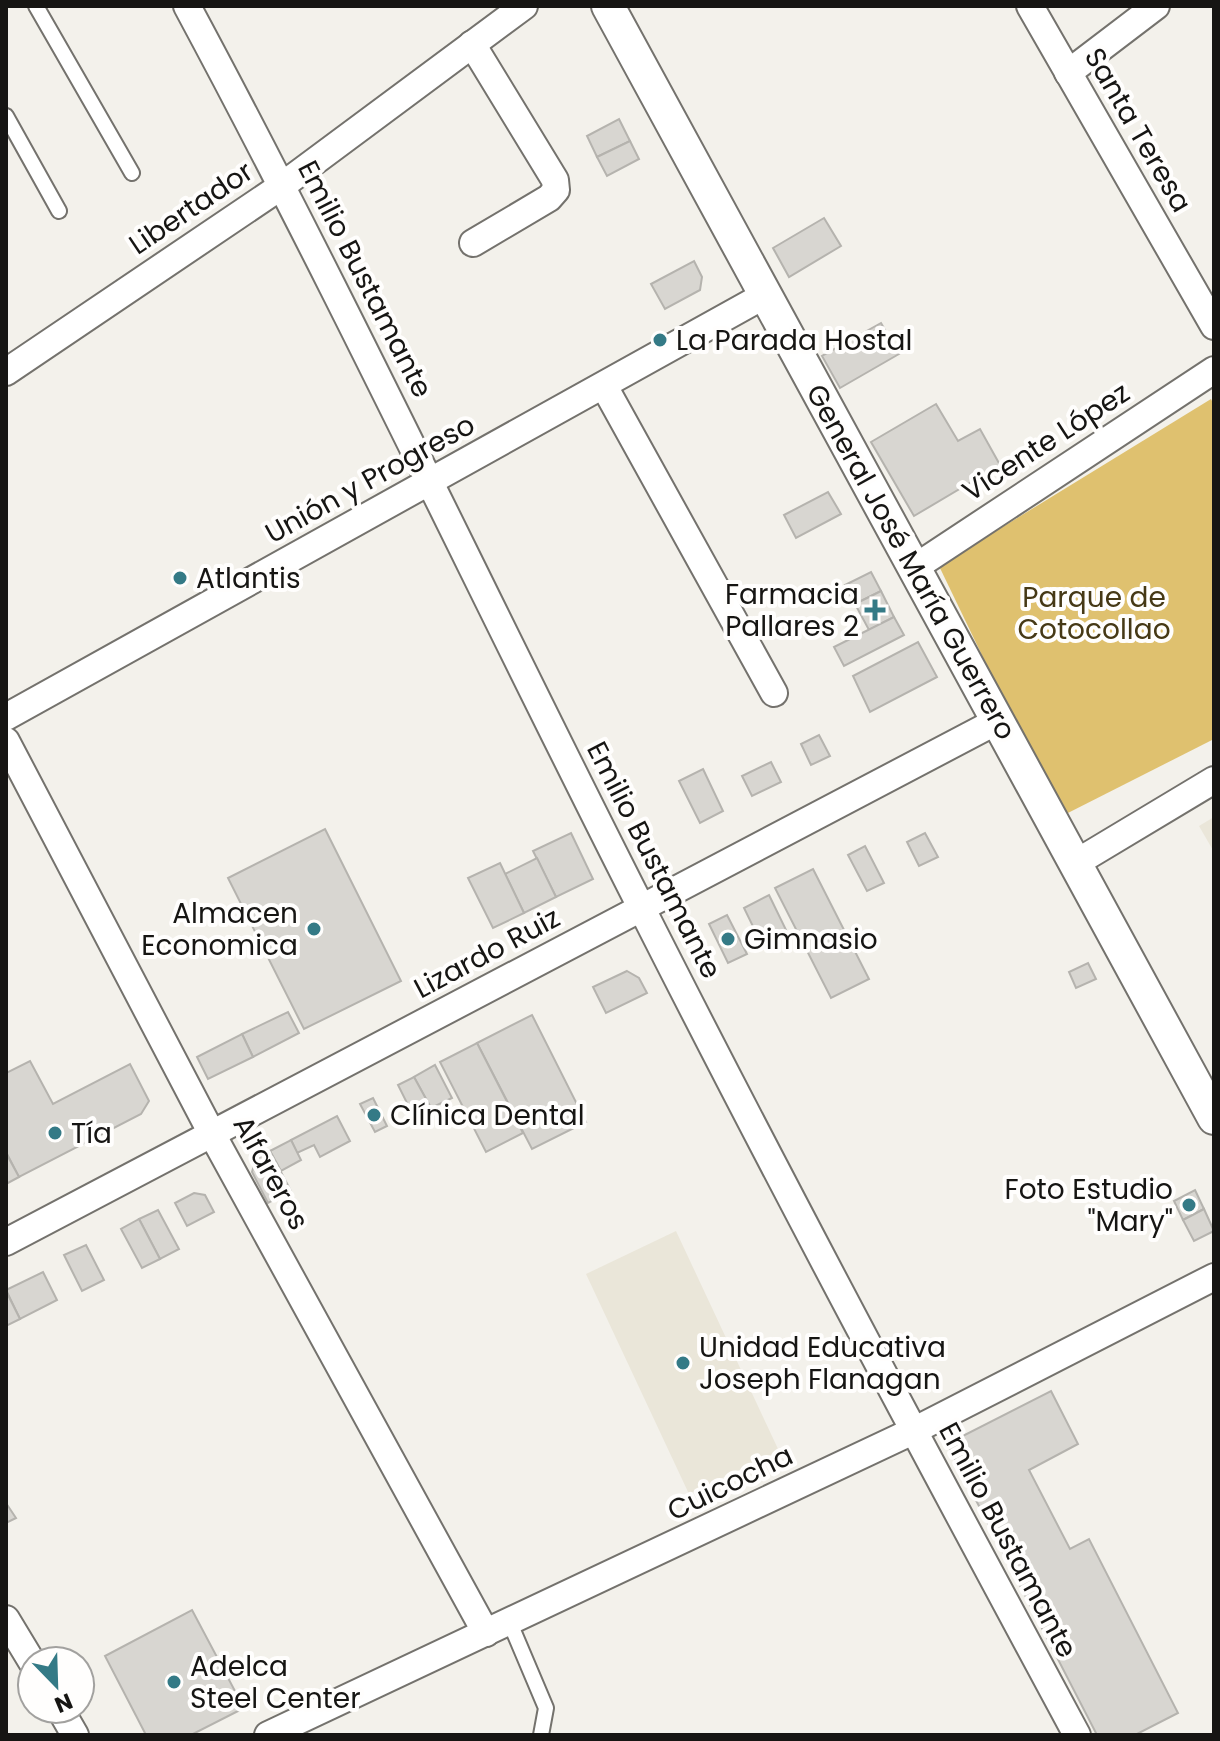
<svg xmlns="http://www.w3.org/2000/svg" width="1220" height="1741" font-family="Poppins,sans-serif">
  <style>
    .built { fill: #eae6d9 }
    .green { fill: #dfc16f }
    .building { fill: #d8d6d1; stroke: #b5b3ae; stroke-width: 2 }
    .lines { fill: none; stroke-linecap: round; stroke-linejoin: round }
    .service-casing { stroke: #74726d; stroke-width: 18 }
    .minor-casing { stroke: #74726d; stroke-width: 30 }
    .tertiary-casing { stroke: #74726d; stroke-width: 36 }
    .service { stroke: #fff; stroke-width: 14 }
    .minor { stroke: #fff; stroke-width: 26 }
    .tertiary { stroke: #fff; stroke-width: 32 }
    .poi-dot { fill: #347a86; stroke: #fffefd; stroke-width: 3 }
    .labels { text-anchor: middle; dominant-baseline: central; stroke-width: 8; stroke-linejoin: round; paint-order: stroke }
    .street-label { font-size: 28px; fill: #161513; stroke: #fffefd }
    .poi-label { font-size: 28px; fill: #161513; stroke: #fffefd; text-anchor: start }
    .park-label { font-size: 28px; fill: #463916; stroke: #fffefd }
  </style>
  <rect width="100%" height="100%" fill="#f3f1eb"/>
  <g class="built">
    <polygon points="1214,817 1214,852 1199,826"/>
    <polygon points="676,1231 779,1451 689,1494 586,1274"/>
  </g>
  <polygon class="green" points="1211,399 1214,405 1214,739 1060,817 939,566"/>
  <g class="building">
    <polygon points="619,119 630,141 597,157 587,136"/>
    <polygon points="630,141 639,159 607,176 597,157"/>
    <polygon points="824,218 841,246 789,277 773,248"/>
    <polygon points="694,261 702,277 700,290 665,309 651,284"/>
    <polygon points="881,323 899,354 840,388 822,356"/>
    <polygon points="936,404 958,441 980,429 1000,465 914,516 871,442"/>
    <polygon points="828,492 841,514 796,538 784,515"/>
    <polygon points="871,572 881,591 855,604 845,585"/>
    <polygon points="881,591 894,617 869,630 855,604"/>
    <polygon points="894,617 904,635 844,666 834,647"/>
    <polygon points="918,642 937,677 870,712 853,676"/>
    <polygon points="819,735 830,756 811,765 801,744"/>
    <polygon points="771,762 781,782 752,796 742,776"/>
    <polygon points="703,769 723,811 700,823 679,781"/>
    <polygon points="325,829 401,981 304,1029 228,878"/>
    <polygon points="571,833 593,879 556,897 533,851"/>
    <polygon points="925,833 938,857 919,866 907,842"/>
    <polygon points="865,846 884,883 867,891 848,855"/>
    <polygon points="537,858 556,897 524,913 505,874"/>
    <polygon points="500,863 524,913 493,928 468,878"/>
    <polygon points="813,869 869,979 831,998 775,888"/>
    <polygon points="769,895 788,934 763,947 744,908"/>
    <polygon points="727,915 747,954 728,963 709,924"/>
    <polygon points="1088,963 1096,979 1076,988 1069,972"/>
    <polygon points="627,971 639,978 647,993 606,1013 593,987"/>
    <polygon points="288,1012 299,1033 253,1057 242,1034"/>
    <polygon points="532,1015 586,1122 532,1149 477,1043"/>
    <polygon points="242,1034 253,1057 208,1079 197,1057"/>
    <polygon points="477,1043 523,1133 486,1152 440,1062"/>
    <polygon points="30,1061 53,1104 130,1064 149,1101 141,1114 19,1177 6,1152 6,1073"/>
    <polygon points="435,1065 452,1098 431,1108 414,1077"/>
    <polygon points="414,1077 431,1108 414,1117 398,1085"/>
    <polygon points="373,1098 387,1126 375,1132 360,1104"/>
    <polygon points="337,1116 350,1141 320,1157 314,1145 297,1153 291,1140"/>
    <polygon points="291,1140 301,1160 281,1171 270,1151"/>
    <polygon points="270,1151 291,1191 268,1203 252,1172 256,1159"/>
    <polygon points="6,1153 19,1177 6,1184"/>
    <polygon points="1195,1190 1204,1209 1183,1220 1174,1201"/>
    <polygon points="194,1193 205,1195 214,1212 187,1226 175,1203"/>
    <polygon points="1204,1209 1214,1231 1194,1241 1183,1220"/>
    <polygon points="158,1210 179,1249 160,1259 139,1219"/>
    <polygon points="139,1219 160,1259 142,1268 121,1229"/>
    <polygon points="86,1245 104,1280 82,1291 64,1255"/>
    <polygon points="43,1272 57,1300 20,1319 6,1290"/>
    <polygon points="6,1291 20,1319 6,1326"/>
    <polygon points="1051,1391 1078,1444 1029,1470 1070,1549 1089,1539 1178,1713 1135,1735 1097,1735 947,1444"/>
    <polygon points="6,1503 16,1518 6,1523"/>
    <polygon points="192,1610 244,1708 191,1735 146,1735 105,1656"/>
  </g>
  <g class="lines">
    <g class="service-casing">
      <g id="service">
        <polyline points="36,6 132,173"/>
        <polyline points="6,116 59,211"/>
        <polyline points="510,1623 546,1708 541,1735"/>
      </g>
    </g>
    <g class="minor-casing">
      <g id="minor">
        <path d="M187,6C346,302 488,606 640,905C781,1184 929,1460 1077,1735"/>
        <polyline points="1030,6 1214,326"/>
        <polyline points="472,44 555,180 556,190 549,198 473,243"/>
        <polyline points="1068,73 1156,6"/>
        <polyline points="6,372 283,185 524,6"/>
        <polyline points="604,386 774,693"/>
        <polyline points="914,568 1214,370"/>
        <polyline points="6,717 765,295"/>
        <polyline points="6,741 212,1134 486,1633"/>
        <polyline points="1074,864 1214,780"/>
        <polyline points="6,1242 997,721"/>
        <polyline points="6,1619 32,1662"/>
        <polyline points="60,1709 75,1735"/>
        <polyline points="268,1735 913,1431 1214,1277"/>
      </g>
    </g>
    <g class="tertiary-casing">
      <polyline id="tertiary" points="608,6 1214,1118"/>
    </g>
    <use href="#service" class="service"/>
    <use href="#minor" class="minor"/>
    <use href="#tertiary" class="tertiary"/>
  </g>
  <g class="poi-dot">
    <circle cx="660" cy="340" r="8"/>
    <circle cx="180" cy="578" r="8"/>
    <path d="M871 598h8v8h8v8h-8v8h-8v-8h-8v-8h8z"/>
    <circle cx="314" cy="929" r="8"/>
    <circle cx="728" cy="939" r="8"/>
    <circle cx="374" cy="1115" r="8"/>
    <circle cx="55" cy="1133" r="8"/>
    <circle cx="1189" cy="1205" r="8"/>
    <circle cx="683" cy="1363" r="8"/>
    <circle cx="174" cy="1682" r="8"/>
  </g>
  <g class="labels">
    <g class="street-label">
      <text transform="translate(1138 130) rotate(60)">Santa Teresa</text>
      <text transform="translate(191 208) rotate(-34)">Libertador</text>
      <text transform="translate(365 279) rotate(63)">Emilio Bustamante</text>
      <text transform="translate(1046 442) rotate(-33)">Vicente López</text>
      <text transform="translate(370 479) rotate(-29)">Unión y Progreso</text>
      <text transform="translate(911 562) rotate(61)">General José María Guerrero</text>
      <text transform="translate(654 860) rotate(63)">Emilio Bustamante</text>
      <text transform="translate(487 953) rotate(-28)">Lizardo Ruiz</text>
      <text transform="translate(271 1173) rotate(61)">Alfareros</text>
      <text transform="translate(730 1483) rotate(-26)">Cuicocha</text>
      <text transform="translate(1008 1540) rotate(62)">Emilio Bustamante</text>
    </g>
    <g class="poi-label">
      <text x="676" y="340">La Parada Hostal</text>
      <text x="196" y="578">Atlantis</text>
      <text x="859" y="594" text-anchor="end">Farmacia<tspan x="859" dy="32">Pallares 2</tspan></text>
      <text x="298" y="913" text-anchor="end">Almacen<tspan x="298" dy="32">Economica</tspan></text>
      <text x="744" y="939">Gimnasio</text>
      <text x="390" y="1115">Clínica Dental</text>
      <text x="71" y="1133">Tía</text>
      <text x="1173" y="1189" text-anchor="end">Foto Estudio<tspan x="1173" dy="32">"Mary"</tspan></text>
      <text x="699" y="1347">Unidad Educativa<tspan x="699" dy="32">Joseph Flanagan</tspan></text>
      <text x="190" y="1666">Adelca<tspan x="190" dy="32">Steel Center</tspan></text>
    </g>
    <g class="park-label">
      <text x="1094" y="597">Parque de<tspan x="1094" dy="32">Cotocollao</tspan></text>
    </g>
  </g>
  <rect width="1220" height="1741" fill="none" stroke="#161513" stroke-width="16"/>
  <g transform="translate(56 1685) rotate(157)"><circle r="38" fill="#fffefd" stroke="#a2a19f" stroke-width="2"/>
  <path d="M0-6L14 30L0 20L-14 30Z" fill="#347a86"/>
  <text y="-12" font-size="22" font-weight="bold" text-anchor="middle" fill="#161513">N</text>
  </g>
</svg>
